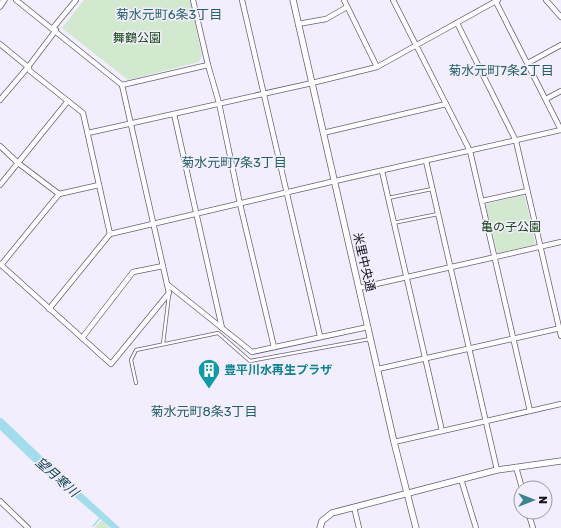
<svg xmlns="http://www.w3.org/2000/svg" width="561" height="528" font-family="Rubik,'Noto Sans JP',sans-serif">
  <style>
    .green { fill: #d2e8cf }
    .water { fill: #a3ddec }
    .lines { fill: none; stroke-linecap: round; stroke-linejoin: round }
    .stream { stroke: #a3ddec; stroke-width: 1.5 }
    .river { stroke: #a3ddec; stroke-width: 10 }
    .service-casing { stroke: #696177; stroke-width: 4 }
    .minor-casing { stroke: #696177; stroke-width: 6 }
    .tertiary-casing { stroke: #696177; stroke-width: 7 }
    .service { stroke: #fff; stroke-width: 2.5 }
    .minor { stroke: #fff; stroke-width: 4.5 }
    .tertiary { stroke: #fff; stroke-width: 5.5 }
    .labels { text-anchor: middle; dominant-baseline: central; stroke-width: 3; stroke-linejoin: round; paint-order: stroke }
    .park-label { font-size: 12px; fill: #154413; stroke: #f3eefd }
    .street-label { font-size: 12px; fill: #130f18; stroke: #f3eefd }
    .culture-label { font-size: 12px; font-weight: bold; fill: #0d838f; stroke: #f3eefd; text-anchor: start }
    .neighbourhood-label { font-size: 13px; fill: #276067; stroke: #f3eefd }
    .water-label { font-size: 13px; font-style: italic; fill: #0f434e; stroke: #f3eefd }
  </style>
  <rect width="100%" height="100%" fill="#f3eefd"/>
  <g class="green">
    <polygon points="84,0 190,0 202,56 199,62 128,80 62,28"/>
    <polygon points="523,195 525,197 535,243 533,245 499,253 497,252 486,206 487,204"/>
    <polygon points="102,520 110,528 94,528"/>
  </g>
  <polygon class="water" points="43,460 85,496 120,528 111,528 39,466"/>
  <g class="lines">
    <polyline class="stream" points="93,526 101,517"/>
    <polyline class="river" points="0,423 50,471"/>
    <g class="service-casing">
      <g id="service">
        <polyline points="388,198 432,189"/>
        <polyline points="393,223 438,214"/>
        <polyline points="163,344 169,295"/>
        <polyline points="136,383 131,360 136,350 218,333 250,361 370,339"/>
      </g>
    </g>
    <g class="minor-casing">
      <g id="minor">
        <polyline points="193,0 208,65 219,103 240,204 274,347"/>
        <polyline points="242,0 320,336"/>
        <polyline points="344,0 377,67"/>
        <polyline points="393,0 470,151 530,411"/>
        <polyline points="495,0 561,130"/>
        <polyline points="546,0 561,17"/>
        <polyline points="457,23 516,141 561,336"/>
        <polyline points="298,24 326,19 347,7"/>
        <polyline points="53,28 76,0"/>
        <polyline points="0,44 28,67 30,71 83,113 110,234"/>
        <polyline points="528,63 561,45"/>
        <polyline points="122,85 208,65"/>
        <polyline points="546,99 561,91"/>
        <polyline points="0,100 28,67 56,30"/>
        <polyline points="174,114 222,328"/>
        <polyline points="88,133 312,83 377,67 498,0"/>
        <polyline points="323,133 446,104"/>
        <polyline points="0,146 18,163 59,194 99,185"/>
        <polyline points="426,161 497,470"/>
        <polyline points="382,171 442,431"/>
        <polyline points="0,185 68,101"/>
        <polyline points="482,201 527,191"/>
        <polyline points="0,264 111,364 169,293 122,85 16,0"/>
        <polyline points="1,265 59,194"/>
        <polyline points="167,284 252,352 368,327"/>
        <polyline points="359,288 561,242"/>
        <polyline points="49,309 110,234 335,181 561,130"/>
        <polyline points="82,338 133,272 163,266"/>
        <polyline points="378,369 561,328"/>
        <polyline points="394,442 561,404"/>
        <polyline points="516,467 522,488"/>
        <polyline points="461,479 476,528"/>
        <polyline points="0,501 28,528"/>
        <polyline points="354,507 359,528"/>
        <polyline points="528,512 533,528"/>
      </g>
    </g>
    <g class="tertiary-casing">
      <g id="tertiary">
        <polyline points="293,0 394,442 416,528"/>
        <polyline points="0,6 4,0"/>
        <polyline points="320,528 322,521 332,513 497,470 561,461"/>
      </g>
    </g>
    <use href="#service" class="service"/>
    <use href="#minor" class="minor"/>
    <use href="#tertiary" class="tertiary"/>
  </g>
  <defs>
    <g id="building-pin" transform="scale(1.15)"><path d="M0 17L-7.5 6A9.5 9.5 0 1 1 7.5 6Z" fill="#0f9aa8" stroke="#f3eefd"/><path d="M-4-6H4V6H1V3H-1V6H-4ZM-2.5-4.3h1.7v1.8h-1.7ZM.8-4.3h1.7v1.8H.8ZM-2.5-1h1.7V.8h-1.7ZM.8-1h1.7V.8H.8Z" fill="#fff"/></g>
  </defs>
  <g fill-rule="evenodd">
    <use href="#building-pin" x="209" y="370"/>
  </g>
  <g class="labels">
    <g class="park-label">
      <text x="137" y="38">舞鶴公園</text>
      <text x="511" y="227">亀の子公園</text>
    </g>
    <g class="street-label">
      <text transform="translate(364 262) rotate(77)">米里中央通</text>
    </g>
    <g class="culture-label">
      <text x="224" y="370">豊平川水再生プラザ</text>
    </g>
    <g class="neighbourhood-label">
      <text x="169" y="14">菊水元町6条3丁目</text>
      <text x="501" y="70">菊水元町7条2丁目</text>
      <text x="234" y="162">菊水元町7条3丁目</text>
      <text x="204" y="411">菊水元町8条3丁目</text>
    </g>
    <g class="water-label">
      <text transform="translate(57 477) rotate(41)">望月寒川</text>
    </g>
  </g>
  <g transform="translate(533 500) rotate(90)"><circle r="19" fill="#f3eefd" stroke="#9995a1"/>
  <path d="M0-3L7 15L0 10L-7 15Z" fill="#3d848c"/>
  <text y="-6" font-size="11" font-weight="bold" text-anchor="middle" fill="#130f18">N</text>
  </g>
</svg>
